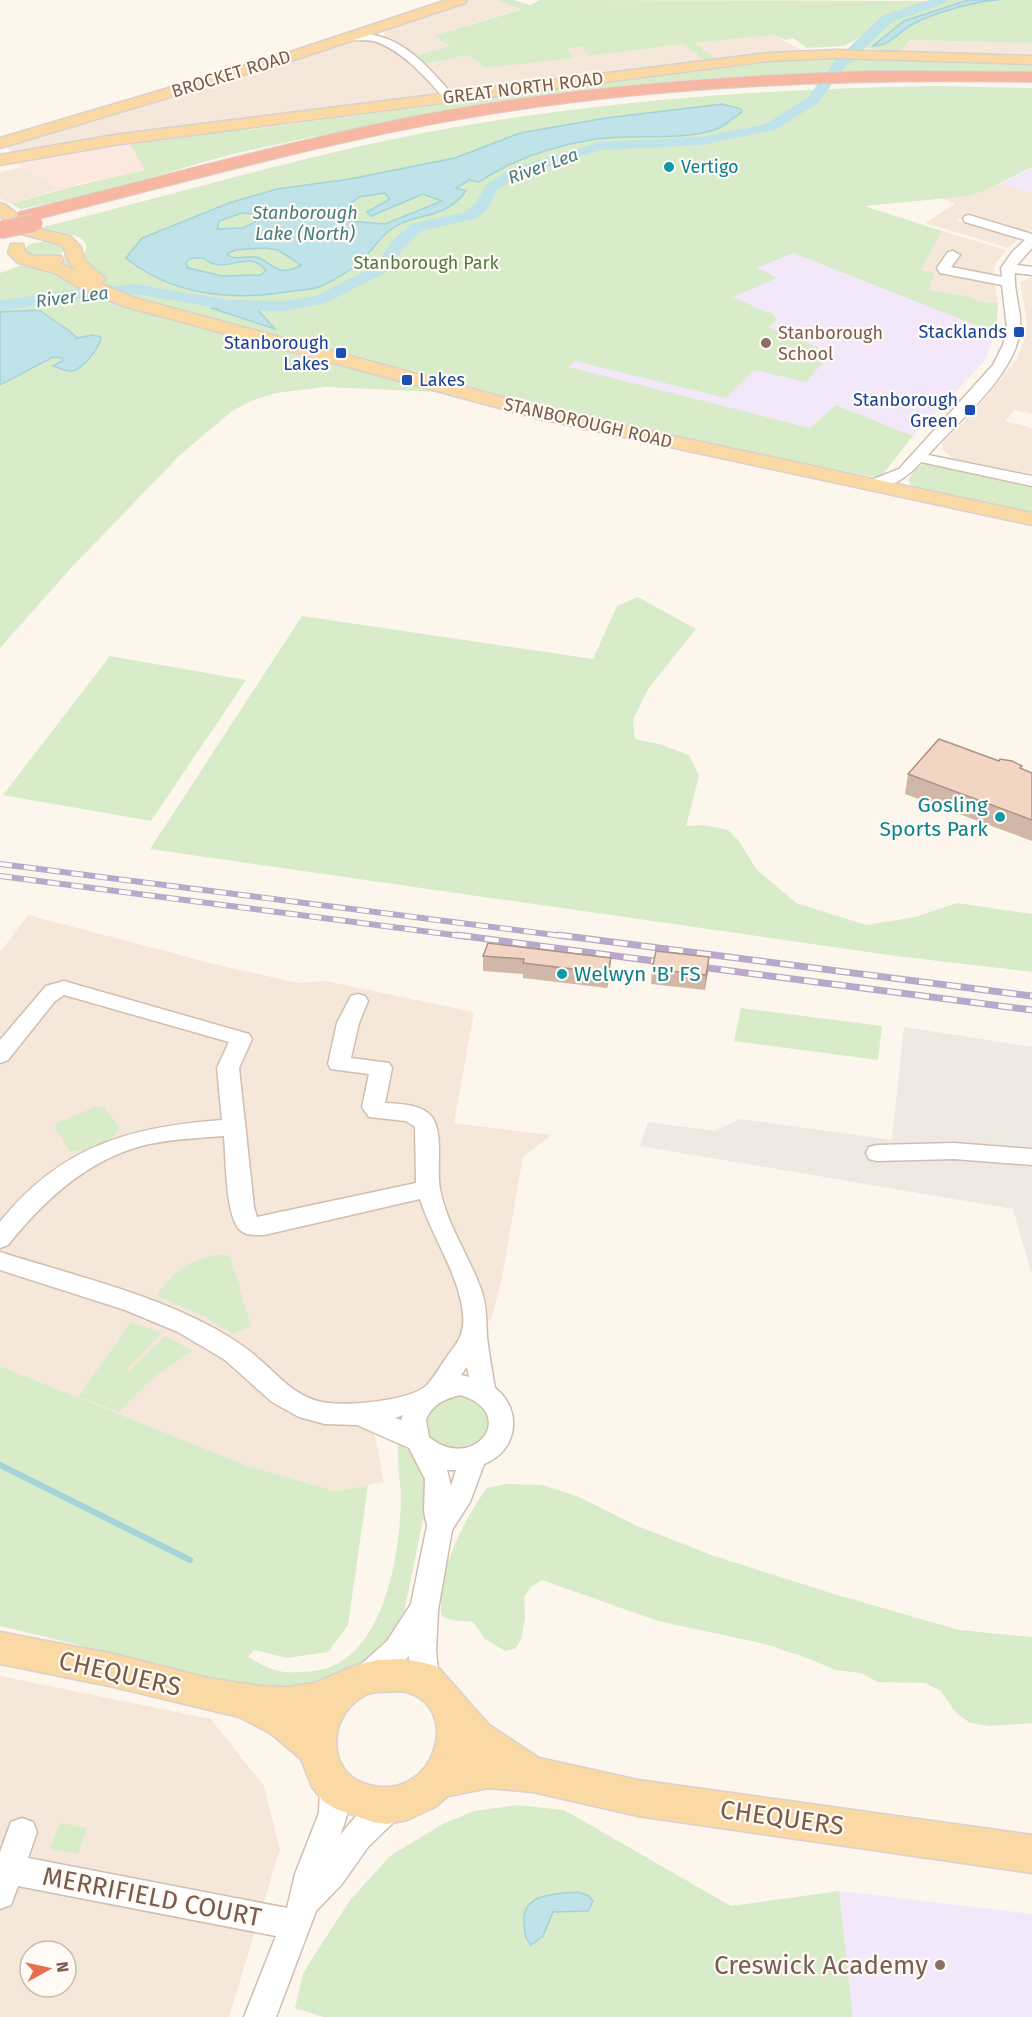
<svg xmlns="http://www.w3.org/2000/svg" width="1032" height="2017" font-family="'Fira Sans',sans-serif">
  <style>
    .residential { fill: #f5e8da; fill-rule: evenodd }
    .commercial { fill: #fde8e0 }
    .industrial { fill: #efe9e4 }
    .education { fill: #f3e8fa }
    .green { fill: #d8ecc9 }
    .water { fill: #bfe3e8; stroke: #a5d3da; stroke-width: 1.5; fill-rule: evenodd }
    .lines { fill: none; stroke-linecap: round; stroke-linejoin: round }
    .stream { stroke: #a5d3da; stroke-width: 6 }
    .river { fill: #bfe3e8; fill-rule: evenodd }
    .minor-casing { stroke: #d1beb0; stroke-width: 3 }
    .major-casing { stroke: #dad1cd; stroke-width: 3 }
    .highway-casing { stroke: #dad1cd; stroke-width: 2 }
    .minor { fill: #fff; fill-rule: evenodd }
    .major { fill: #fbd9a5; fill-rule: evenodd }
    .highway { fill: #f7b7a3; fill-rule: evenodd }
    .rail-far1-casing { stroke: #b9a8c9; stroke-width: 6 }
    .rail-casing { stroke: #b9a8c9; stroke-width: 7 }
    .rail-far1 { stroke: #fffaf3; stroke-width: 4; stroke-dasharray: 12; stroke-linecap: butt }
    .rail { stroke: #fffaf3; stroke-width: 4.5; stroke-dasharray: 14; stroke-linecap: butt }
    .highway-bridge-casing { stroke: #dad1cd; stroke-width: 19; stroke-linecap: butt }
    .highway-bridge { stroke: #f7b7a3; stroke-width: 17 }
    .wall { fill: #d1b7a8 }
    .shaded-wall { fill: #aa9588 }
    .building { fill: #f3d5c3; stroke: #aa9588; stroke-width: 1.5 }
    .culture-dot { fill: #0f9aa8; stroke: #fffaf3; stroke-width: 2 }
    .transit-dot { fill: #1a4fb4; stroke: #fffaf3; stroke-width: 2 }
    .education-dot { fill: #8d6e63; stroke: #fffaf3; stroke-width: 2 }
    .labels { text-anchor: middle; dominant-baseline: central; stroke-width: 4.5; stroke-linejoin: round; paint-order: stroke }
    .far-street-label { font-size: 18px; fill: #7a5c4d; stroke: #fffaf3 }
    .far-water-label { font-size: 18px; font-style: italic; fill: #437c86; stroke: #fffaf3 }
    .far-culture-label { font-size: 18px; fill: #0d838f; stroke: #fffaf3; text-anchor: start }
    .far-park-label { font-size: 18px; fill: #537a41; stroke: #fffaf3 }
    .far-transit-label { font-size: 18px; fill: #164399; stroke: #fffaf3; text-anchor: end }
    .far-education-label { font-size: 18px; fill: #785e54; stroke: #fffaf3; text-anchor: start }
    .culture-label { font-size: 21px; fill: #0d838f; stroke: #fffaf3; text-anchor: end }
    .near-street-label { font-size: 26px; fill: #7a5c4d; stroke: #fffaf3 }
    .near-education-label { font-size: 26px; fill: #785e54; stroke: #fffaf3; text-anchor: end }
  </style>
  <rect width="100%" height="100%" fill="#fdf6ec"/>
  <g class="residential">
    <polygon points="470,0 496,0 523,8 434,36 452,46 414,56 384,36 385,29"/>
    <polygon points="773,35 805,52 717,60 694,43"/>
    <polygon points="352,40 376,41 409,63 440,95 73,142 12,153 5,144"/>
    <polygon points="909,40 1032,43 1032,58 899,52"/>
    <polygon points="683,44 705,61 453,93 426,64 468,55 574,57 566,49 581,47 590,56"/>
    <polygon points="22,167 59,189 12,204 3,201 0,198 0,172"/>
    <polygon points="1002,183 1032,192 1032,230 1028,232 970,213 957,221 1020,238 1008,248 925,223 955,204 942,198 969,196"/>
    <polygon points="942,231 1006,250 996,263 993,273 998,303 980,302 971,297 929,290 921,271"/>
    <polygon points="1032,277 1032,414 1015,410 1005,421 1032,428 1032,474 954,459 944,451 942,444 983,401 1017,359 1026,335 1027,322 1020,282"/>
    <polygon points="28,915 218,965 298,983 325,981 474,1012 454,1123 551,1135 523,1157 501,1283 491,1320 466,1321 453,1356 435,1378 416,1392 385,1403 375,1434 384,1482 335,1491 248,1466 0,1366 0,952"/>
    <path d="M0,1676L211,1719L264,1786L280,1849L229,2017H0ZM30,1951H66V1987H30Z"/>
  </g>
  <polygon class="commercial" points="130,145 145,170 78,184 67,189 59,189 17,164 76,152"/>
  <polygon class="industrial" points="904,1027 1032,1047 1032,1276 1013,1209 640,1146 648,1122 715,1131 740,1119 892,1140"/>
  <g class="education">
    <polygon points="1032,168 1032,192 1002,183"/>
    <polygon points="766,242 996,333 984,362 913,436 836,405 810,428 529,357"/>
    <polygon points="839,1891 1032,1914 1032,2017 853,2017"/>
  </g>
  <g class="green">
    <polygon points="496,0 514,0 530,5 540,0 931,1 888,17 861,37 844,46 807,48 793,38 786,40 773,35 695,43 717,60 705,61 683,44 590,56 581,47 567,49 575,58 486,68 468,55 426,64 414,56 451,46 433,36 522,9"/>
    <polygon points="941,0 1032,0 1032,43 910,40 899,52 857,47 886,20"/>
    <path d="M823,58L1032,64V73C845,69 656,74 472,107C398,120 323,134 250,150C198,162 147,180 96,193C71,199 45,204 20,209L12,204C56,190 99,180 145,170L130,145L138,141L243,126L247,130L769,60Z"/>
    <path d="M935,86L1032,88V167L986,190L969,196L864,206L942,231L921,270L934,273L929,290L971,297L980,302L998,303L996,333L793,253L757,268L777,278L733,297L766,312L770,311L778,320L768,327L831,353L806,382L754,370L726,398L575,361L569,367L810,428L836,405L913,436L880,478L548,412L482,394L326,387L276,393L251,401L232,411L179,456L71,568L0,648V273L19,266L34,267L57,263L85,252L87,247C82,229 53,235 39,228C161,198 281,162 403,137C578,102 757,89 935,86Z"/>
    <polygon points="46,241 56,242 66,249 65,251 53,257 27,256 24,250 30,244"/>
    <path d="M932,463L1032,483V516L914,489L908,481C915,469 918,464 932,463Z"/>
    <polygon points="638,597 696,629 648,689 633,720 635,739 659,744 689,755 699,776 686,826 704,825 728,830 739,841 756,869 796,903 866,925 915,917 957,903 1032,914 1032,972 896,956 150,849 302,616 593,659 617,606"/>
    <polygon points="110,656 246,680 151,821 3,795"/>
    <polygon points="741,1008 882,1026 878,1060 734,1041"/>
    <path d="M97,1106L104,1107L120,1128C111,1143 87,1151 70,1151L55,1129L57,1123Z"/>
    <path d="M221,1254L230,1256L251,1326L233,1334L204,1316L156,1296C178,1268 186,1261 221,1254Z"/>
    <path d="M131,1322L162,1333L126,1369L130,1370L165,1336L193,1351C164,1369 142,1385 120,1412L78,1397Z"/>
    <path d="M0,1366L248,1466L335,1491L368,1485L348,1625L328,1652L287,1658L254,1650L248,1657C275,1673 283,1674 313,1671C385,1664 401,1550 401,1493C401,1487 399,1481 399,1475C398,1464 398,1453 398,1443L409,1451L424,1469L430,1501L422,1524L404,1613L396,1640L376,1657L304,1692L188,1676L79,1645L0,1626Z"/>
    <polygon points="462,1393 491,1409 491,1438 461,1454 428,1442 423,1413 430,1404"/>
    <path d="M507,1484L542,1485L579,1497L635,1525L714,1556L834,1594L959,1630L1032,1637V1723L990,1726L970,1723L955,1712L941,1691L925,1683L878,1682L861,1673L835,1670L810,1659L765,1644L658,1621L542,1580L531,1587L524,1597L525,1618L521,1640L515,1649L505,1651L485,1639L473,1622L452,1620L442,1616C434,1577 464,1519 487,1488Z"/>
    <polygon points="518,1805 564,1810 731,1906 839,1891 853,2017 323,2017 295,2008 303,1974 313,1957 351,1899 390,1856 443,1824 474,1811"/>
    <polygon points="60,1823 87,1828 78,1854 50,1849"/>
  </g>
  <g class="water">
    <path d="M968,0H998C976,1 933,13 913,24C898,32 890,46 873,46L904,21Z"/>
    <path d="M722,104L741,109L742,112C734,117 727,124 719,128C688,142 625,133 590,140C550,147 513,159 479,182L469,180L456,188L466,191C443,222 415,211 390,230C379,238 372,251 362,260C351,270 332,282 319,287C310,290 297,290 287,292C231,301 171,295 126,258L142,238L229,203L277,189L350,179L455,158L520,133L606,118ZM385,193L390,199L367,212L371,216L423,194L442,201L385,224L347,221L342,210L359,197ZM242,213L261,215L263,218L243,228L217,229L219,221ZM264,248L278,250L301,265C277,280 272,260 255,257C245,256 234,261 227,254L235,250ZM195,258H203C226,278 248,246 266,271L260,275L222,276L188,268L186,263L189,259Z"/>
    <polygon points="211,308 257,309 275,329"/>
    <path d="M39,310L71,332L77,338L93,335L101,337C101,347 82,369 73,371C67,372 59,368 53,366L62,361L63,358L53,357L0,385V312Z"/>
    <path d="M578,1892L589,1896L593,1901L588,1911L553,1912L543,1936L531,1945C524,1937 525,1933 524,1923C521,1893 556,1894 578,1892Z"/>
  </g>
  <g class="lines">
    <polyline class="stream" points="0,1465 190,1560"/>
    <polygon class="river" points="929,0 947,0 945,3 892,22 844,68 818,103 775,130 701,145 601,150 520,175 497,190 488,208 475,219 421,231 404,247 387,272 326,303 285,311 229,310 135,294 69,300 0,311 0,301 69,290 135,284 229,300 285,301 316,296 375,266 392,241 411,224 465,212 476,203 486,185 510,169 600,142 701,137 766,124 808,97 834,62 882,16"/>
    <g class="minor-casing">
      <g id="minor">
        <path d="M365,34C403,36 430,69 453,95V99H445C426,78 405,53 377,42C367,38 354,43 346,37L351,34Z"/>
        <path d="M969,215L1032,234V248L1017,265L1032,267V275L1015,273C1013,291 1022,310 1020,329C1016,375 958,421 928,455L1032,476V486L921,462C909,476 886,493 866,488L863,485L866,482L899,469L993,365L1003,345L1007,328L1002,285L940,273L937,268L948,252L953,251L960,255L951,267L1002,277L1001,268L1013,251L1025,240L965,222L963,219L965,216Z"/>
        <path d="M64,981L249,1034L252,1039L239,1068L254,1207L257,1217L416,1183L415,1127L406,1121L369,1117L362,1107L369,1074L331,1069L328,1064L337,1023L351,996L358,994L365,996L368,1001L359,1023L351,1058L389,1063L392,1068L385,1103C400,1104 422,1104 432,1117C444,1133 436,1170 440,1189C447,1226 470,1257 482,1292C487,1307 486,1321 487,1337C489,1354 492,1371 495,1388C523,1409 518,1451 484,1464L470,1502L452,1530L438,1610L436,1651L439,1679L435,1688L425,1692L415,1688L411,1679L409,1656L378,1685L368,1689L358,1685L354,1676L358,1667L387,1641L411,1604L427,1526L424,1511L425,1479L409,1448L357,1425L325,1424L299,1417L272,1402L225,1360L178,1332L125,1310L0,1270V1252C72,1275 147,1292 214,1328C230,1337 246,1347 259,1359C279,1376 294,1396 322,1402C343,1407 412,1401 427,1385C435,1376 442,1364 448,1355C459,1341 465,1332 463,1314C459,1274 432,1237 420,1199L264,1235C256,1235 248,1236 241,1231C225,1218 226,1157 224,1136C197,1138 171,1139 145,1145C88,1159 43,1201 8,1245L0,1248V1222C61,1146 129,1127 222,1120L217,1068L229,1042L64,995L55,1001L8,1060L0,1063V1040L46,986ZM467,1367L469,1377L461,1375ZM460,1395C521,1413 473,1474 429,1437L426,1420C432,1404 445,1399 460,1395ZM403,1415L401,1420L395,1418ZM447,1470H456L451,1486Z"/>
        <polygon points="954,1143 1032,1149 1032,1165 954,1159 877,1161 869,1159 866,1153 869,1147 877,1145"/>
        <path d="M335,1774L345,1778C354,1798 347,1817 340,1836C352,1819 371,1799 391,1791L401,1795L406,1805L401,1815L368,1847L342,1884L316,1911L276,2017H244L276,1936L18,1886L11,1905L0,1909V1852L11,1822L22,1818L33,1822L37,1832L28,1858L287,1908L295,1874L319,1813L320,1788L325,1778Z"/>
      </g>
    </g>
    <g class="major-casing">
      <g id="major">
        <polygon points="447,0 467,0 465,3 300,58 0,148 0,138 290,52"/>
        <polygon points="837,50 1032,56 1032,64 837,58 768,61 114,145 0,165 0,155 114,135 768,53"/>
        <polygon points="0,203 6,205 34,228 70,236 81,247 84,260 106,279 100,283 135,298 543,408 1032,513 1032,525 540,419 123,306 76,286 55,273 18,263 8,253 11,244 23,244 25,252 34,256 61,256 63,260 61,264 75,270 66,257 65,249 59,244 22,234 0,216"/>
        <path d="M0,1632L114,1654L208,1678L261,1686L288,1687L314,1683L357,1665L377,1660L402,1659L425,1663L438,1667L489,1725L539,1758L638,1780L1032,1835V1873L638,1816L533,1792L489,1788L448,1796L435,1807L407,1820L387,1824L373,1822L336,1809L324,1802L312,1787L301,1759L270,1733L239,1717L114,1687L0,1664ZM402,1691C465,1703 436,1803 369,1785C326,1774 327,1718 362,1697C372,1690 390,1692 402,1691Z"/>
      </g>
    </g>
    <g class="highway-casing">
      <path id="highway" d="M877,71L1032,72V82C851,79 670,85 490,114C333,139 180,184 26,222L19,220L17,216L19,212C150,180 280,143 412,117C566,87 721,76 877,71Z"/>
    </g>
    <use href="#minor" class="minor"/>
    <use href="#major" class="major"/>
    <use href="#highway" class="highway"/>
    <g class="rail-far1-casing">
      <g id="rail-far1">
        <polyline points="0,864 570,937"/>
        <polyline points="0,876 469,937"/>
      </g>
    </g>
    <g class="rail-casing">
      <g id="rail">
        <polyline points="457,935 669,963"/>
        <polyline points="558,935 1032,996"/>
        <polyline points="693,966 1032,1010"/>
      </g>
    </g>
    <use href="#rail-far1" class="rail-far1"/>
    <use href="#rail" class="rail"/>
    <g class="highway-bridge-casing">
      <polyline id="highway-bridge" points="0,230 34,223"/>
    </g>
    <use href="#highway-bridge" class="highway-bridge"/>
  </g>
  <g class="wall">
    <polygon points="999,761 1032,773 1032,841 905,794 908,774"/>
    <polygon points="488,943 610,973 607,988 523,978 523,974 483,971 483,956"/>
    <polygon points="709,957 705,990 651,984 652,969"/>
  </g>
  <g class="shaded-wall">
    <polygon points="709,957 708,972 705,990 706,975"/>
    <polygon points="611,958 610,973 607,988 607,973"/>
  </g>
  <g class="building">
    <polygon points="939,739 999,761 1000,759 1012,761 1022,766 1020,768 1032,773 1032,820 908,774"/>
    <polygon points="488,943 611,958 607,973 523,963 524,959 483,956"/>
    <polygon points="656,951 709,957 706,975 652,969"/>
  </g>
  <g class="culture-dot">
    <circle cx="669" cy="167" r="6"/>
    <circle cx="1000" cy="817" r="6"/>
    <circle cx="562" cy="974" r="6"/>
  </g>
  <g class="transit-dot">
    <rect x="1013" y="326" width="12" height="12" rx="3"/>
    <rect x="335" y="347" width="12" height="12" rx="3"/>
    <rect x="401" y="374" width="12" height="12" rx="3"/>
    <rect x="964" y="404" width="12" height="12" rx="3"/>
  </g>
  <g class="education-dot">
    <circle cx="766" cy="343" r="6"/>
    <circle cx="940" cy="1965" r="6"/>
  </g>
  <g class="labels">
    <g class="far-street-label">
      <text transform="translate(231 74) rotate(-17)">BROCKET ROAD</text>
      <text transform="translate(523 88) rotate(-7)">GREAT NORTH ROAD</text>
      <text transform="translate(588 423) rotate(13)">STANBOROUGH ROAD</text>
    </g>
    <g class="far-water-label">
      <text transform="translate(543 166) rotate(-20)">River Lea</text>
      <text x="305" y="213">Stanborough<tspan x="305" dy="21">Lake (North)</tspan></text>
      <text transform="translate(72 297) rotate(-7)">River Lea</text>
    </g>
    <g class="far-culture-label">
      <text x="681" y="167">Vertigo</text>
    </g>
    <g class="far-park-label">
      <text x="426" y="263">Stanborough Park</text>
    </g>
    <g class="far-transit-label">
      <text x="1007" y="332">Stacklands</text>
      <text x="329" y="343">Stanborough<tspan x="329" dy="21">Lakes</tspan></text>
      <text x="419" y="380" text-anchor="start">Lakes</text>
      <text x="958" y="400">Stanborough<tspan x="958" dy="21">Green</tspan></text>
    </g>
    <g class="far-education-label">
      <text x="778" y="333">Stanborough<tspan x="778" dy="21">School</tspan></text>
    </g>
    <g class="culture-label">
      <text x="988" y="805">Gosling<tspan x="988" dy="24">Sports Park</tspan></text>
      <text x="574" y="974" text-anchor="start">Welwyn 'B' FS</text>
    </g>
    <g class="near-street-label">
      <text transform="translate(120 1674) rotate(13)">CHEQUERS</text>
      <text transform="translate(782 1818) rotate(8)">CHEQUERS</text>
      <text transform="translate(152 1897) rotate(11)">MERRIFIELD COURT</text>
    </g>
    <g class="near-education-label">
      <text x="928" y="1965">Creswick Academy</text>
    </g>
  </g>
  <g transform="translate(48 1969) rotate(82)"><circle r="28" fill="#fffaf3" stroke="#cabbb1" stroke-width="1.5"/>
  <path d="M0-4.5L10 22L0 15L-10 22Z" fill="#e76f51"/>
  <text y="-9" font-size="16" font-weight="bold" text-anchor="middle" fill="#7a5c4d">N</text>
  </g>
</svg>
